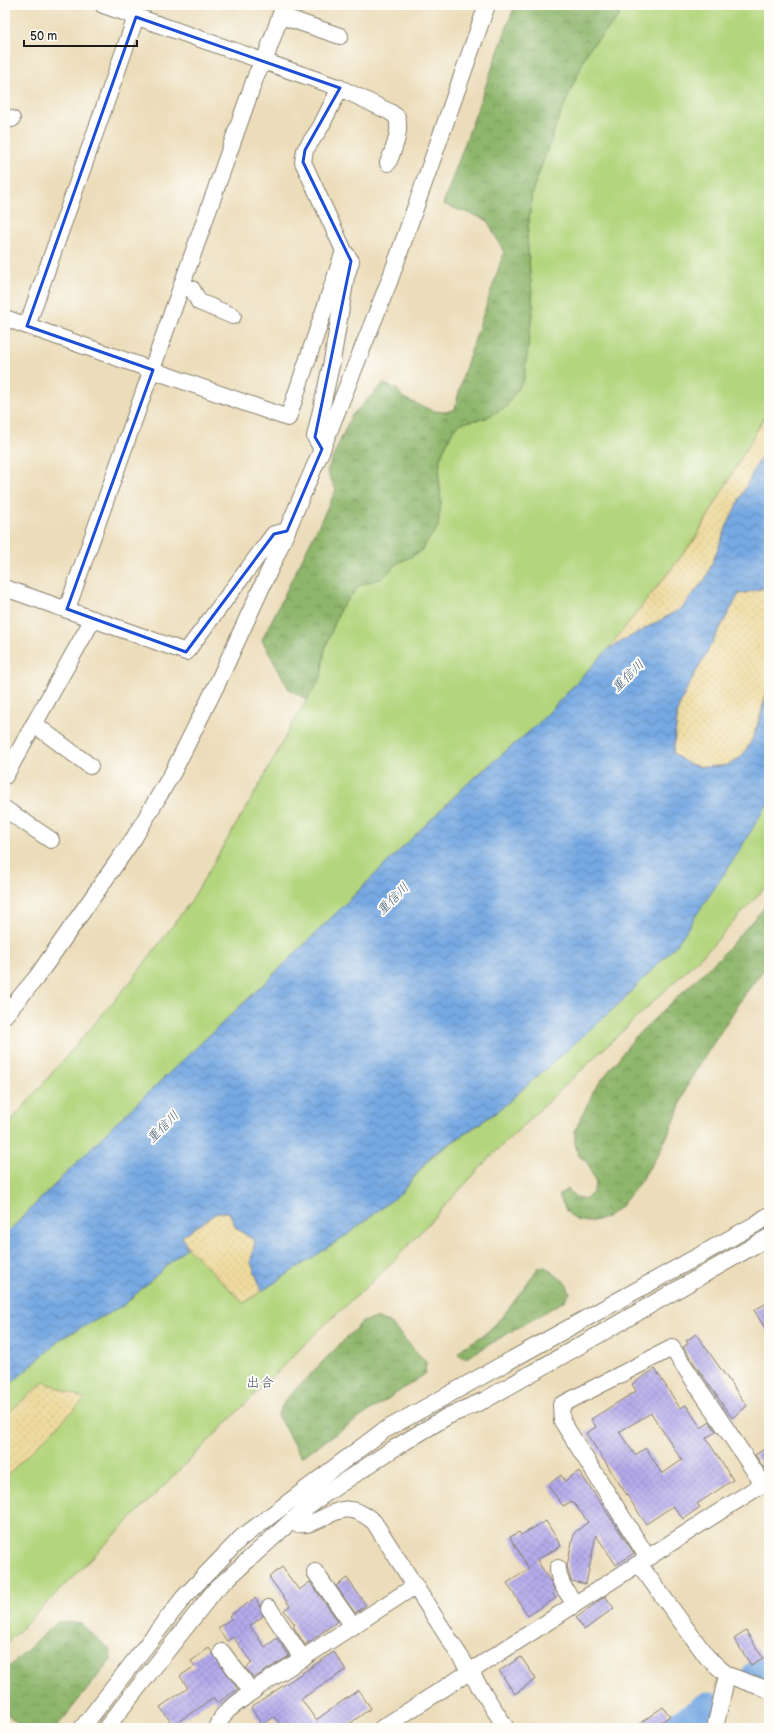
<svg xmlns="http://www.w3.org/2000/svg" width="774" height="1733" font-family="'Balsamiq Sans','Klee One',sans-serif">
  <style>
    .grass { fill: #b3d57d; stroke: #68784c }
    .forest { fill: url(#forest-crowns); stroke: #556944 }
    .sand { fill: url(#sand-dots); stroke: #857b5d }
    .water { fill: url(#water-waves); stroke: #49627f }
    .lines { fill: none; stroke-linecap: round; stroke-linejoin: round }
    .river { stroke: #76a8e2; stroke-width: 27 }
    .building { fill: url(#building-cross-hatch); fill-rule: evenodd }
    .minor-casing { stroke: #847c6b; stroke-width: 18 }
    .minor { stroke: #fff; stroke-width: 16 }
    .marked { fill: none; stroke: #1d4ed8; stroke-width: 3; stroke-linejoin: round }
    .labels { text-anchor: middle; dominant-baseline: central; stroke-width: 4; stroke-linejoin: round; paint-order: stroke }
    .water-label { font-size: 13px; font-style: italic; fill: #445b75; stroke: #fdfcf7 }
    .quarter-label { font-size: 14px; fill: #514d64; stroke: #fdfcf7 }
  </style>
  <defs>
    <pattern id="forest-crowns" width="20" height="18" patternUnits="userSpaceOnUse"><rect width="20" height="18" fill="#8eb66c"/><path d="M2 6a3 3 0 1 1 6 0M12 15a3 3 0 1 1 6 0" fill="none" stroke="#739358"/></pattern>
    <pattern id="sand-dots" width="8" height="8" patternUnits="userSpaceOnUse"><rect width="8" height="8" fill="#eeda9e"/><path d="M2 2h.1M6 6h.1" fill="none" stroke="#ccba88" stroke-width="1.8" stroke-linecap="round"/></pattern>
    <pattern id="water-waves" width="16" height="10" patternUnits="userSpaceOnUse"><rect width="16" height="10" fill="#76a8e2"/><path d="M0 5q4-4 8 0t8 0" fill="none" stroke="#6088b6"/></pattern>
    <pattern id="building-cross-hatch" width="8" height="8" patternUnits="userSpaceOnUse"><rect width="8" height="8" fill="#b3a9ea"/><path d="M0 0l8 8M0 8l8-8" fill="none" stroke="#9991c8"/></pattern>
  </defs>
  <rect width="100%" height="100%" fill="#fdfcf7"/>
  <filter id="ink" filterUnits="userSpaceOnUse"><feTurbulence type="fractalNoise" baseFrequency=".025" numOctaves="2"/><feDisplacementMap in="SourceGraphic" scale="8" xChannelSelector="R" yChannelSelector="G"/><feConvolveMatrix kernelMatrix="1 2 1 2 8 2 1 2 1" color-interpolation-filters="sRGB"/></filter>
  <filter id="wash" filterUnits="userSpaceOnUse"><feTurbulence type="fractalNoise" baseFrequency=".012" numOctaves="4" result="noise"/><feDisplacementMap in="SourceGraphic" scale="16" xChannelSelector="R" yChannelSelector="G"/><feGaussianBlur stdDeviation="0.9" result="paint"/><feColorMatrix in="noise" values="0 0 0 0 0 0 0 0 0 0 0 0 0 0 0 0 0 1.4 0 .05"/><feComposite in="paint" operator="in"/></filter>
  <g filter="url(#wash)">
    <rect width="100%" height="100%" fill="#ecddba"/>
    <g class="grass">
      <polygon points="623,5 769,5 769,409 695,539 608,649 537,725 467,784 266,982 116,1123 5,1235 5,1128 132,980 191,901 259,786 291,726 321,677 325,649 340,609 360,585 382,578 398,563 420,552 441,502 439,476 440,458 453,430 461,423 486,418 533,307 527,238 532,192 558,120 588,50 618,18"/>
      <polygon points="769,801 769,883 711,947 495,1152 387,1268 316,1333 5,1645 5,1389 62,1338 124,1305 187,1247 244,1303 348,1234 401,1193 431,1157 498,1111 620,1003 677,944"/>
    </g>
    <g class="forest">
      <polygon points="515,5 623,5 618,18 588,50 558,120 532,192 527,238 533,307 524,379 506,407 486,418 461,423 453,430 440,458 439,476 441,502 438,527 420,552 398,563 382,578 360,585 340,609 325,649 321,677 307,700 289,689 262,640 336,490 327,471 351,416 383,384 397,389 403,398 433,411 446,412 455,409 463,375 504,252 487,220 443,204"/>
      <polygon points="769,902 769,962 743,997 688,1083 674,1122 658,1155 637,1186 621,1206 606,1218 588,1222 576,1220 566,1211 559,1195 567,1189 576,1197 585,1199 592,1194 596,1183 587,1162 579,1156 575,1144 575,1131 594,1090 635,1037 720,957"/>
      <path d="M544,1266L566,1283L570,1293L564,1301L466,1358L461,1357L458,1353C462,1346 480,1339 488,1331C508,1313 522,1290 538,1268Z"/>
      <polygon points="377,1318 389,1322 426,1362 425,1374 301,1457 277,1415 286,1399 362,1322"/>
      <polygon points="58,1621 81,1624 110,1650 111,1660 56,1728 23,1728 5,1712 5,1671"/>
    </g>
    <g class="sand">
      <polygon points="769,409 769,444 754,470 729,521 706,578 682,608 608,649 695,539"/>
      <polygon points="765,588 769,591 769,686 754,735 745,754 728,765 704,767 685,763 673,753 678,709 687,688 739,594"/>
      <polygon points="218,1212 229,1212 236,1228 255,1241 251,1262 262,1291 244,1303 187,1247 182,1236"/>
      <polygon points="44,1382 85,1399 5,1477 5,1416"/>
    </g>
    <path class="water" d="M769,444V591L765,588L739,594L687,688L678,709L673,753C686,764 696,768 712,767C717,766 724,767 728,765C754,757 762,709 769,686V801L736,856L677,944L620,1003L498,1111L431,1156L401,1193L348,1234L262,1291L251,1262L255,1241L236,1228L229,1212H218L182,1236L187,1247L124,1305L62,1338L5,1389V1235L116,1123L266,982L467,784L537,725L608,649L682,608L706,578L729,521L754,470Z"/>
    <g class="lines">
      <g class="river">
        <polyline points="755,1675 769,1666"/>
        <polyline points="673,1728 708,1705"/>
      </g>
    </g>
    <g id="blocks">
      <g class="building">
        <polygon points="769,1302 769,1335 754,1310"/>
        <polygon points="696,1334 747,1406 732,1418 683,1347 688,1344 686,1341"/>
        <path d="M655,1369L680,1408L686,1405L701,1428L710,1422L716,1432L706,1438L733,1480L697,1504L700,1507L683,1519L673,1506L646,1524L586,1433L596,1427L591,1419L636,1391L632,1384ZM651,1413L682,1460L662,1474L646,1448L635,1455L619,1432Z"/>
        <polygon points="769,1446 769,1471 766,1471 755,1455"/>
        <polygon points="579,1471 634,1553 616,1565 596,1535 586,1584 571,1581 567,1566 574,1533 588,1522 572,1501 563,1506 548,1485 561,1475 565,1481"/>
        <polygon points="546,1521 561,1546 537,1560 552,1584 555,1590 552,1592 556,1598 528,1616 507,1583 529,1569 510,1537 519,1532 521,1535"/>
        <polygon points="282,1567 299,1590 310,1582 338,1621 305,1645 293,1626 295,1625 284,1610 290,1606 269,1577"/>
        <polygon points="347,1578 366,1605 355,1613 336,1586"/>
        <polygon points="605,1596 614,1608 584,1630 576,1618"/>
        <polygon points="255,1598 260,1606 263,1616 250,1626 265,1647 277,1638 289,1656 254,1678 246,1668 252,1663 233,1637 227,1641 218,1628 231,1619 229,1616"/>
        <polygon points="746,1631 763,1658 751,1665 734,1639"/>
        <polygon points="209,1648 238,1689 217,1703 214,1698 173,1725 160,1707 188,1688 180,1676 195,1666 191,1661"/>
        <polygon points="334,1652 346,1670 301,1699 316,1720 358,1690 371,1708 344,1728 283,1728 274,1717 262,1725 251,1707"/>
        <polygon points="521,1657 536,1679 515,1694 499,1671"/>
        <polygon points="663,1707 670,1716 653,1728 633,1728"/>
      </g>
    </g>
  </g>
  <g filter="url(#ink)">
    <use href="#blocks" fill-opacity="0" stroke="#847c6b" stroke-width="1"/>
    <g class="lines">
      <g class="minor-casing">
        <g id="minor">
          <path d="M103,5L340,88L390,112L397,117C401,133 394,148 388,163"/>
          <polyline points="281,16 340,36"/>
          <polyline points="5,117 12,119"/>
          <polyline points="183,285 192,289 199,302 233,316"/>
          <polyline points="5,318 288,418 344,251"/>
          <polyline points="27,326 136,17"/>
          <polyline points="322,449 315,437 332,361 346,277 351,261 344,251 303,162 305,150 320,128 340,88"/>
          <polyline points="5,588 186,652 274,534 287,531"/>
          <polyline points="67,609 257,73 264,62 284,5"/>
          <polyline points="34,724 90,766"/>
          <polyline points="5,776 93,619"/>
          <polyline points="5,809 51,840"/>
          <polyline points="5,1015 36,978 134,838 173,772 218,682 276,556 322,449 389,282 487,5"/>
          <path d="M290,1522C323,1535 335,1488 374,1522L506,1728"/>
          <polyline points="648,1558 562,1421 561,1405 672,1348 763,1484"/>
          <polyline points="639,1564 707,1657 727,1675 769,1690"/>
          <path d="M558,1568C558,1582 567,1592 575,1604"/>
          <polyline points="315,1572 353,1626"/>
          <polyline points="269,1608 303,1659"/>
          <polyline points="222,1652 252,1692"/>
          <polyline points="82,1728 184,1597 241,1538 326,1474 383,1431 756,1224 769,1215"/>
          <polyline points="106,1728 215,1590 290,1522 316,1500 393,1449 448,1416 485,1400 769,1237"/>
          <polyline points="217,1728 222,1717 228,1710 258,1687 415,1586"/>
          <polyline points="382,1728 769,1480"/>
          <polyline points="715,1728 727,1675"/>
        </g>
      </g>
      <use href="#minor" class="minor"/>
    </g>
  </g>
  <path class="marked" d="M136,17L340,88L305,150L303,162L351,261L315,437L322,449L287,531L274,534L186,652L67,609L153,370L27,326Z"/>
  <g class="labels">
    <g class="water-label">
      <text transform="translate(628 676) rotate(-44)">重信川</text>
      <text transform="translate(393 899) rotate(-45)">重信川</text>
      <text transform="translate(163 1127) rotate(-45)">重信川</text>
    </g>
    <g class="quarter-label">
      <text x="260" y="1382">出合</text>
    </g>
  </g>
  <rect width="774" height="1733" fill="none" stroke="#fdfcf7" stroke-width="20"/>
  <path d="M24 40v6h113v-6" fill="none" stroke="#1c1c1c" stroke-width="2"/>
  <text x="30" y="40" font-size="12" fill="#1c1c1c" stroke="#fdfcf7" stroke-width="3" paint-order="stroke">50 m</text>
</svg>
